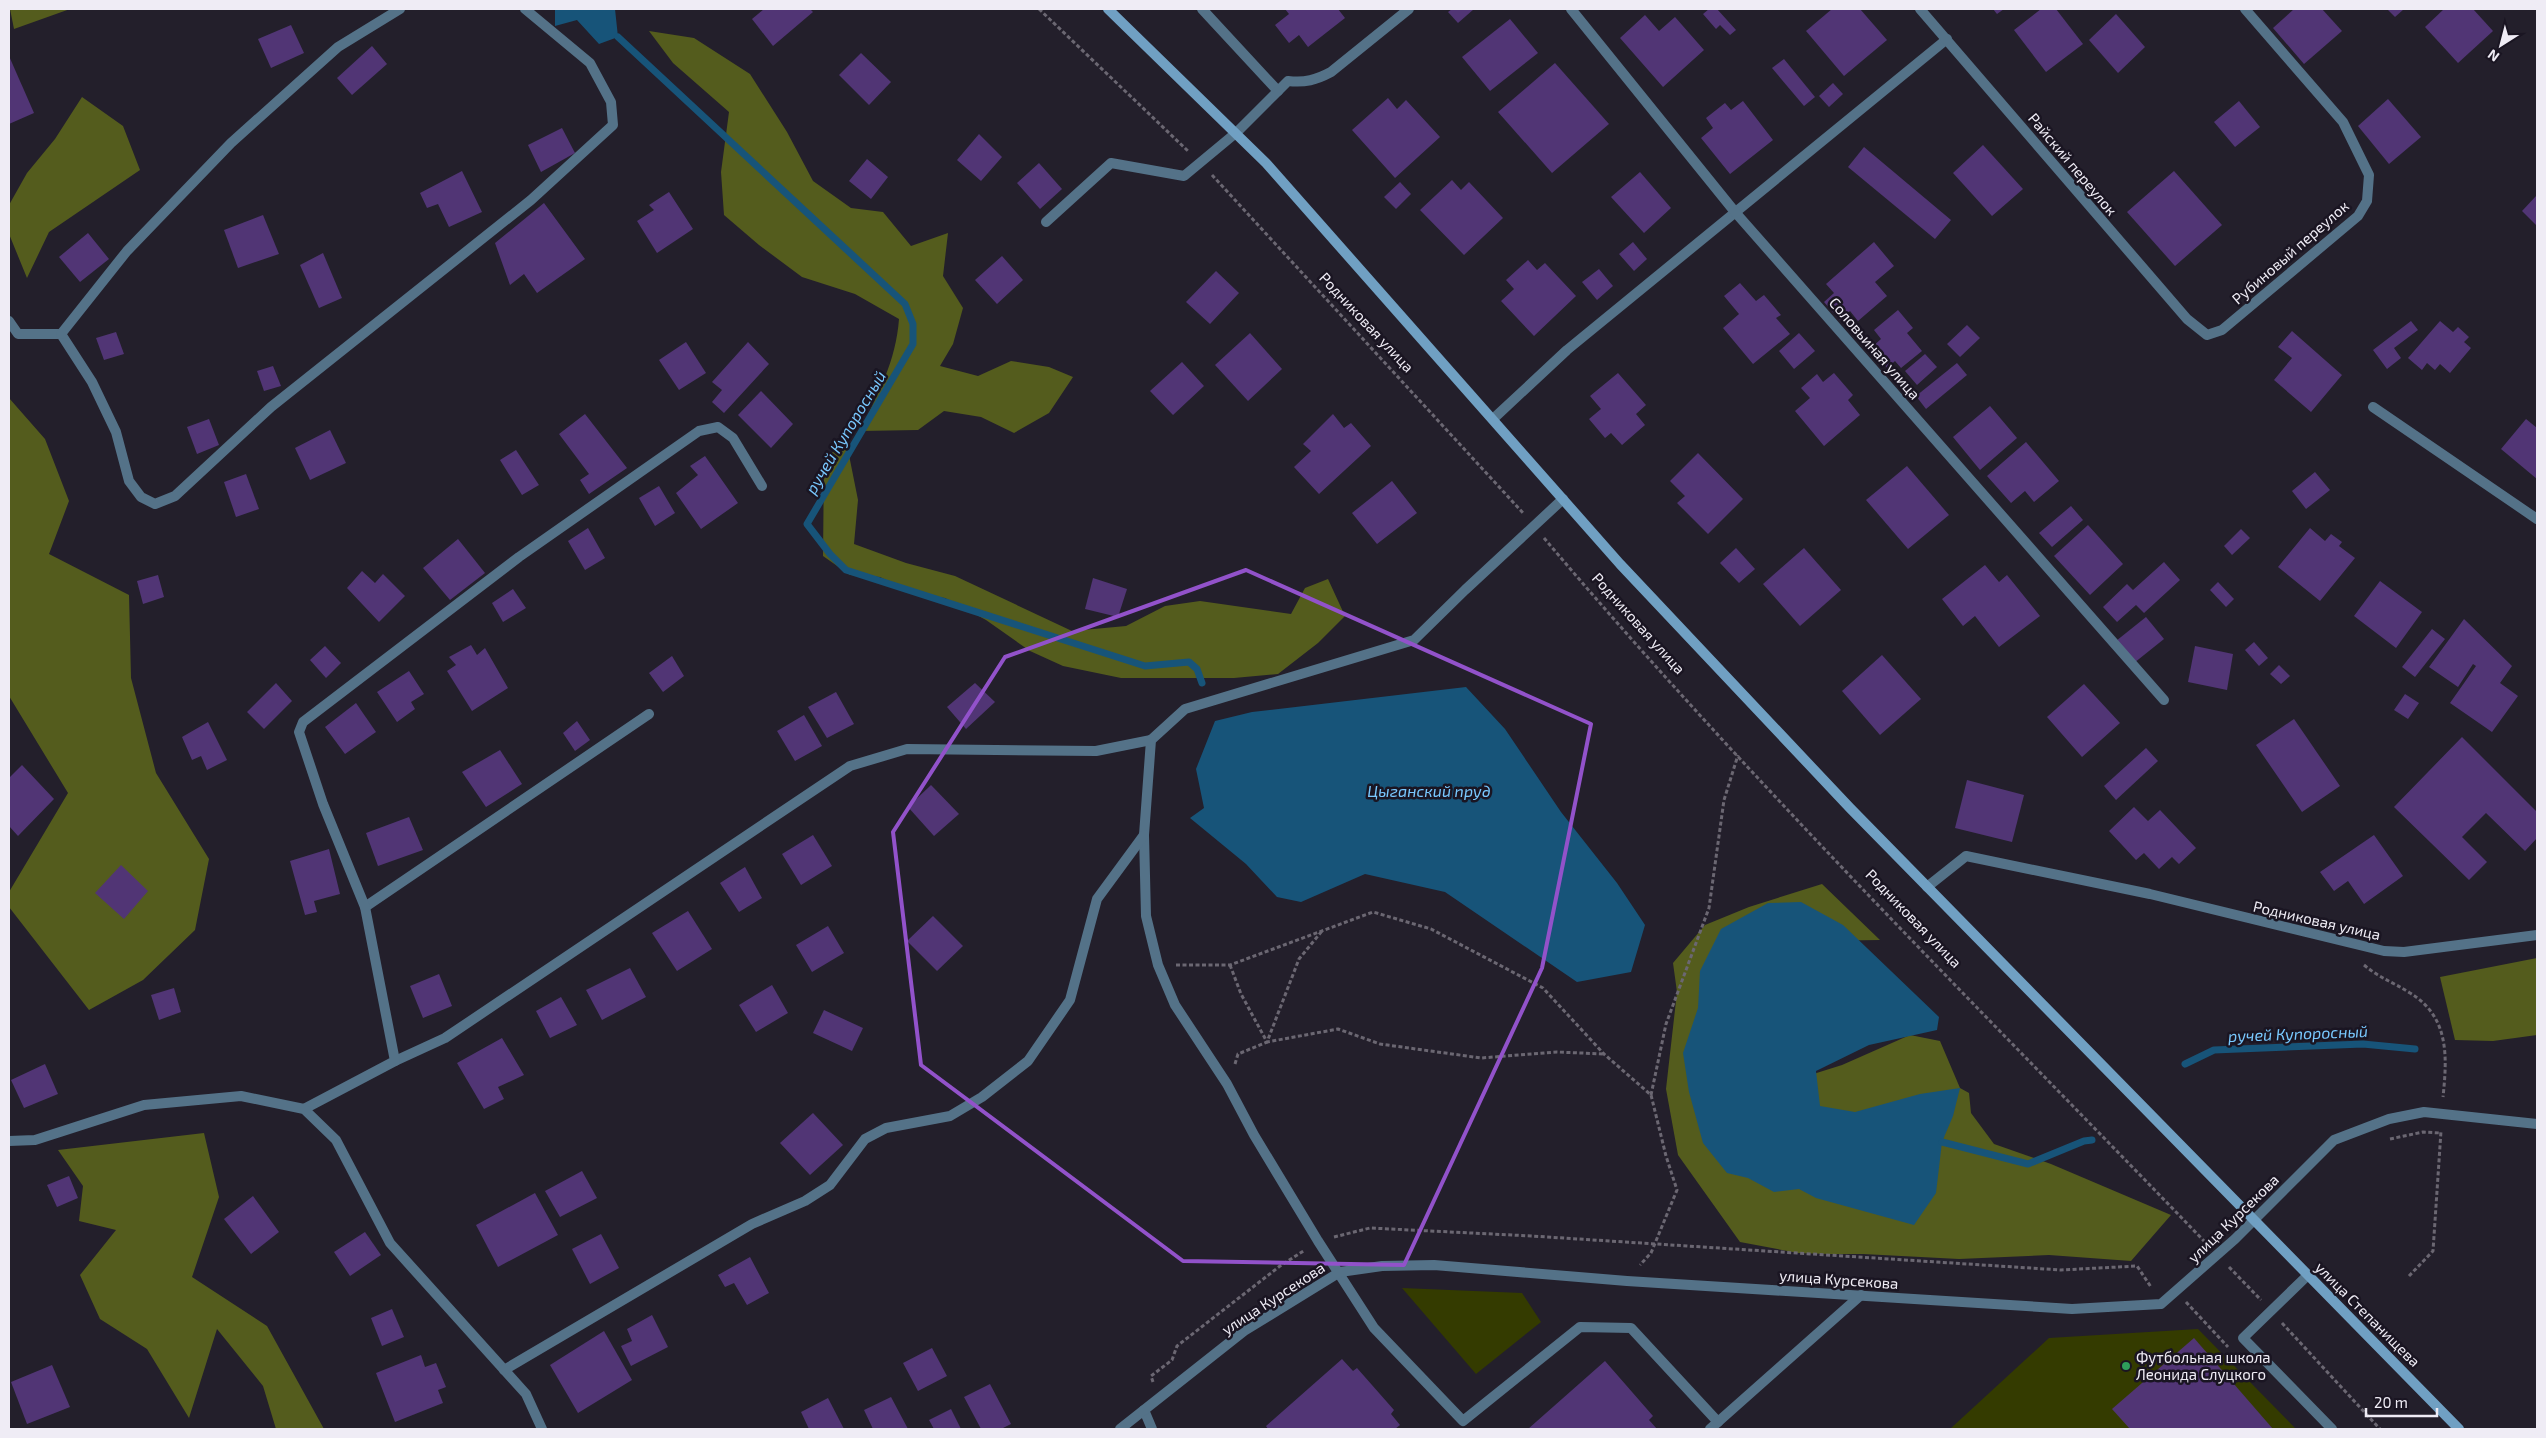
<svg xmlns="http://www.w3.org/2000/svg" width="2546" height="1438" font-family="'Exo 2',sans-serif">
  <style>
    .green { fill: #343b00 }
    .forest { fill: #545c1d }
    .water { fill: #175479 }
    .lines { fill: none; stroke-linecap: round; stroke-linejoin: round }
    .stream { stroke: #175479; stroke-width: 7 }
    .building { fill: #513575 }
    .path { stroke: #6b6772; stroke-width: 3; stroke-dasharray: 4 2.5; stroke-linecap: butt }
    .service { stroke: #547288; stroke-width: 10 }
    .minor { stroke: #547288; stroke-width: 10 }
    .secondary { stroke: #70a0c3; stroke-width: 10 }
    .marked { fill: none; stroke: #9252ca; stroke-width: 4; stroke-linejoin: round }
    .leisure-dot { fill: #2e9e5b; stroke: #1a1522; stroke-width: 2 }
    .labels { text-anchor: middle; dominant-baseline: central; stroke-width: 5; stroke-linejoin: round; paint-order: stroke }
    .street-label { font-size: 15px; fill: #efecf5; stroke: #1a1522 }
    .poi-label { font-size: 15px; fill: #efecf5; stroke: #1a1522; text-anchor: start }
    .water-label { font-size: 16px; font-style: italic; fill: #79c8fe; stroke: #1a1522 }
  </style>
  <rect width="100%" height="100%" fill="#231f2b"/>
  <g class="green">
    <polygon points="1402,1288 1522,1293 1541,1322 1476,1374"/>
    <polygon points="2198,1329 2296,1429 1950,1429 2049,1338"/>
  </g>
  <g class="forest">
    <polygon points="10,9 70,9 14,29"/>
    <path d="M649,31L694,38L750,74L787,132L813,181L851,208L883,212L911,246L948,233L943,276L963,308L953,344L940,366L978,376L1011,361L1049,367L1073,377L1049,413L1014,433L981,417L944,411L918,430L860,431C878,394 896,361 899,319L855,294L802,277L759,245L724,215L721,172L729,112L673,63Z"/>
    <polygon points="82,97 123,126 140,170 49,232 27,278 9,234 9,205 27,173 55,139"/>
    <polygon points="9,398 45,439 69,501 49,554 129,595 131,678 156,773 209,859 195,930 143,980 89,1010 9,907 9,892 68,793 9,696"/>
    <polygon points="846,440 858,500 854,544 906,563 955,576 1072,631 1126,626 1165,606 1200,601 1291,614 1305,588 1328,579 1345,616 1318,643 1278,674 1234,678 1121,678 1063,666 1030,651 986,620 945,598 913,594 880,577 850,575 823,556 824,460"/>
    <polygon points="1822,884 1880,940 1812,941 1807,1076 1842,1065 1910,1035 1940,1041 1960,1088 1969,1093 1971,1113 1994,1144 2051,1164 2171,1215 2131,1261 2049,1255 1959,1259 1863,1254 1829,1254 1798,1253 1740,1242 1678,1155 1666,1089 1677,992 1673,963 1705,925 1749,907"/>
    <polygon points="2537,958 2537,1035 2493,1041 2455,1040 2440,977"/>
    <polygon points="204,1133 219,1197 192,1277 267,1326 324,1429 276,1429 263,1386 217,1329 189,1418 147,1349 100,1319 80,1275 116,1230 79,1221 83,1186 58,1150"/>
  </g>
  <g class="water">
    <polygon points="555,9 615,9 618,37 599,44 577,20 555,26"/>
    <polygon points="1466,687 1505,729 1561,812 1617,883 1645,925 1631,972 1577,982 1445,892 1365,874 1301,902 1277,897 1246,864 1190,818 1204,808 1196,769 1215,721 1252,712"/>
    <polygon points="1801,902 1843,925 1939,1017 1937,1030 1869,1045 1816,1071 1820,1106 1855,1112 1920,1094 1960,1088 1953,1116 1942,1142 1936,1193 1914,1225 1816,1198 1799,1189 1774,1192 1748,1178 1727,1173 1703,1143 1689,1092 1683,1053 1698,1008 1700,971 1721,929 1768,903"/>
  </g>
  <g class="lines">
    <g class="stream">
      <polyline points="618,37 905,304 913,324 913,344 807,524 830,554 846,570 1145,666 1189,662 1197,669 1202,683"/>
      <polyline points="2185,1064 2214,1050 2363,1044 2415,1049"/>
      <polyline points="1942,1142 2028,1164 2084,1141 2092,1140"/>
    </g>
  </g>
  <g class="building">
    <polygon points="764,9 810,9 813,12 773,46 752,19"/>
    <polygon points="1285,9 1338,9 1345,18 1308,47 1299,35 1289,43 1275,25 1289,14"/>
    <polygon points="1452,9 1474,9 1458,23 1448,12"/>
    <polygon points="1709,9 1717,9 1736,30 1730,35 1720,25 1716,29 1703,14"/>
    <polygon points="1832,9 1860,9 1887,40 1844,76 1806,31"/>
    <polygon points="1993,9 2004,9 1997,14"/>
    <polygon points="2041,9 2056,9 2083,44 2046,72 2014,30"/>
    <polygon points="2294,9 2322,9 2342,31 2304,64 2273,28"/>
    <polygon points="2387,9 2404,9 2395,17"/>
    <polygon points="2444,9 2473,9 2493,31 2458,63 2425,27"/>
    <polygon points="2116,14 2145,47 2118,73 2089,40"/>
    <polygon points="1645,15 1659,31 1675,17 1704,50 1663,87 1620,38"/>
    <polygon points="1510,19 1538,53 1490,91 1462,57"/>
    <polygon points="291,25 304,53 271,68 258,39"/>
    <polygon points="372,46 387,64 352,95 337,78"/>
    <polygon points="861,53 891,82 869,105 839,75"/>
    <polygon points="9,56 34,113 9,124"/>
    <polygon points="1784,59 1815,97 1804,106 1772,68"/>
    <polygon points="1555,63 1609,124 1552,173 1498,112"/>
    <polygon points="1833,83 1843,94 1829,107 1819,96"/>
    <polygon points="1388,98 1397,109 1406,100 1440,137 1395,178 1352,130"/>
    <polygon points="2388,99 2421,137 2389,164 2358,126"/>
    <polygon points="1743,101 1773,140 1730,174 1701,138 1713,128 1706,118 1725,103 1731,110"/>
    <polygon points="2239,101 2260,127 2235,147 2214,122"/>
    <polygon points="562,128 575,153 541,172 528,145"/>
    <polygon points="979,134 1002,157 981,181 957,160"/>
    <polygon points="1983,145 2023,189 1992,216 1953,173"/>
    <polygon points="1864,147 1951,220 1935,239 1848,167"/>
    <polygon points="867,159 888,177 871,199 849,181"/>
    <polygon points="1039,163 1062,189 1040,209 1017,183"/>
    <polygon points="462,171 482,212 449,227 438,204 427,208 420,193"/>
    <polygon points="2174,171 2222,225 2175,266 2127,212"/>
    <polygon points="1640,172 1671,208 1644,233 1611,197"/>
    <polygon points="1452,180 1461,190 1469,182 1503,218 1464,255 1420,210"/>
    <polygon points="1400,182 1411,194 1396,209 1384,197"/>
    <polygon points="669,192 693,229 657,253 637,221 654,210 649,205"/>
    <polygon points="2537,195 2537,226 2522,211"/>
    <polygon points="544,203 585,259 537,293 524,274 510,285 495,243"/>
    <polygon points="263,215 279,254 238,268 224,230"/>
    <polygon points="88,233 109,259 80,282 59,257"/>
    <polygon points="1633,242 1647,259 1634,271 1619,254"/>
    <polygon points="1874,242 1894,266 1875,282 1887,296 1858,321 1850,311 1840,320 1824,302 1834,293 1826,284"/>
    <polygon points="323,253 342,298 319,308 300,265"/>
    <polygon points="1002,256 1023,280 997,304 975,280"/>
    <polygon points="1528,260 1537,270 1545,263 1576,296 1534,336 1501,301 1514,289 1506,280"/>
    <polygon points="1599,269 1613,286 1597,300 1582,282"/>
    <polygon points="1216,271 1239,293 1210,324 1186,302"/>
    <polygon points="1740,283 1756,301 1764,295 1781,315 1776,318 1790,334 1753,364 1723,328 1739,314 1724,296"/>
    <polygon points="1898,310 1913,328 1907,333 1922,351 1901,368 1895,361 1887,368 1871,348 1881,339 1874,330"/>
    <polygon points="2411,321 2418,330 2394,348 2401,358 2387,369 2373,350"/>
    <polygon points="2440,321 2453,332 2458,327 2469,337 2464,342 2471,348 2450,373 2440,364 2435,370 2427,363 2422,370 2408,358"/>
    <polygon points="1967,325 1980,338 1960,357 1947,344"/>
    <polygon points="2292,331 2342,375 2311,412 2274,380 2292,358 2278,347"/>
    <polygon points="116,332 124,354 104,360 96,338"/>
    <polygon points="1250,333 1282,369 1248,401 1215,365"/>
    <polygon points="1799,333 1815,351 1794,369 1779,351"/>
    <polygon points="686,342 706,373 679,390 659,360"/>
    <polygon points="748,342 769,364 724,413 712,402 722,390 712,382"/>
    <polygon points="1925,354 1937,367 1917,385 1905,371"/>
    <polygon points="1182,362 1204,386 1173,415 1150,391"/>
    <polygon points="1957,363 1967,375 1926,409 1916,396"/>
    <polygon points="273,366 281,386 264,391 257,371"/>
    <polygon points="1618,373 1646,405 1636,414 1645,425 1622,445 1611,433 1605,438 1589,419 1601,409 1590,396"/>
    <polygon points="1834,373 1853,395 1848,400 1860,415 1824,446 1795,411 1810,398 1801,388 1817,374 1823,382"/>
    <polygon points="761,391 793,424 771,448 738,415"/>
    <polygon points="1990,406 2017,438 1980,470 1953,437"/>
    <polygon points="585,414 627,468 589,494 580,480 589,474 559,434"/>
    <polygon points="1333,414 1344,428 1351,423 1371,446 1319,494 1294,467 1311,451 1303,444"/>
    <polygon points="209,419 219,445 197,454 187,427"/>
    <polygon points="2526,419 2537,428 2537,479 2501,449"/>
    <polygon points="330,430 346,463 310,480 295,448"/>
    <polygon points="2026,442 2059,481 2034,502 2025,491 2011,503 1987,476"/>
    <polygon points="516,450 539,485 522,495 500,460"/>
    <polygon points="1698,453 1743,499 1708,534 1677,503 1685,496 1670,481"/>
    <polygon points="705,456 738,503 701,529 676,493 698,475 690,466"/>
    <polygon points="1907,466 1949,515 1908,549 1866,500"/>
    <polygon points="2315,472 2330,490 2306,509 2292,491"/>
    <polygon points="246,474 259,509 236,517 224,482"/>
    <polygon points="1392,481 1417,513 1377,544 1352,513"/>
    <polygon points="659,486 675,513 655,526 639,498"/>
    <polygon points="2071,506 2083,520 2052,547 2039,533"/>
    <polygon points="2088,525 2123,564 2090,595 2054,556"/>
    <polygon points="588,528 605,558 585,570 568,541"/>
    <polygon points="2310,528 2325,541 2331,534 2342,542 2339,546 2355,558 2320,601 2278,567"/>
    <polygon points="2241,529 2250,538 2232,555 2224,546"/>
    <polygon points="458,539 485,573 450,600 423,568"/>
    <polygon points="1736,548 1755,569 1739,583 1720,563"/>
    <polygon points="1804,548 1841,590 1800,626 1763,584"/>
    <polygon points="2164,562 2180,580 2144,613 2136,605 2117,622 2103,607 2127,584 2133,590"/>
    <polygon points="1985,565 1999,582 2007,575 2040,616 1999,647 1975,616 1963,626 1942,599"/>
    <polygon points="362,571 375,583 383,574 405,596 379,622 347,588"/>
    <polygon points="158,575 164,597 143,604 137,581"/>
    <polygon points="1093,578 1127,589 1118,617 1085,609"/>
    <polygon points="2380,581 2422,612 2396,648 2354,616"/>
    <polygon points="2218,582 2234,599 2226,607 2210,590"/>
    <polygon points="513,589 526,608 503,622 492,603"/>
    <polygon points="2146,617 2164,639 2134,663 2116,641"/>
    <polygon points="2464,619 2512,666 2500,683 2518,696 2492,732 2450,703 2476,666 2473,664 2458,687 2429,667"/>
    <polygon points="2432,629 2445,639 2415,677 2402,667"/>
    <polygon points="2254,642 2268,658 2259,666 2245,650"/>
    <polygon points="471,645 477,655 485,648 508,688 472,711 447,671 456,665 449,657"/>
    <polygon points="325,646 341,663 326,678 310,660"/>
    <polygon points="2195,646 2233,654 2227,690 2188,682"/>
    <polygon points="1882,655 1921,699 1880,735 1842,691"/>
    <polygon points="672,656 684,676 663,692 649,673"/>
    <polygon points="2279,665 2290,676 2281,684 2270,674"/>
    <polygon points="409,671 424,694 411,702 415,709 397,722 377,692"/>
    <polygon points="276,683 292,701 264,729 247,712"/>
    <polygon points="975,683 995,702 966,729 947,707"/>
    <polygon points="2084,684 2120,723 2082,757 2047,717"/>
    <polygon points="836,692 854,724 827,738 808,707"/>
    <polygon points="2405,694 2419,703 2408,719 2394,710"/>
    <polygon points="356,703 376,732 345,754 325,727"/>
    <polygon points="804,715 822,746 795,761 777,731"/>
    <polygon points="2294,719 2340,786 2302,812 2256,745"/>
    <polygon points="577,721 590,740 575,751 563,733"/>
    <polygon points="208,722 227,760 207,770 201,756 192,760 182,737"/>
    <polygon points="2462,737 2537,812 2537,838 2525,851 2486,813 2462,837 2487,862 2469,880 2394,807"/>
    <polygon points="2146,748 2158,761 2116,800 2104,786"/>
    <polygon points="500,750 522,784 486,807 462,772"/>
    <polygon points="22,765 54,799 18,836 9,826 9,778"/>
    <polygon points="1967,780 2024,795 2012,842 1955,828"/>
    <polygon points="931,785 959,814 934,836 908,807"/>
    <polygon points="2134,807 2148,821 2160,810 2196,848 2179,864 2172,857 2159,869 2144,853 2136,860 2109,831"/>
    <polygon points="409,817 423,850 378,866 366,833"/>
    <polygon points="813,835 832,866 801,885 782,854"/>
    <polygon points="2374,835 2403,876 2364,904 2348,881 2334,891 2320,872"/>
    <polygon points="329,849 340,894 314,901 317,912 305,915 290,861"/>
    <polygon points="121,865 148,891 124,919 95,893"/>
    <polygon points="745,867 762,898 739,912 720,883"/>
    <polygon points="688,911 712,949 677,971 652,933"/>
    <polygon points="933,916 963,946 937,971 907,941"/>
    <polygon points="828,926 844,953 812,972 796,945"/>
    <polygon points="630,968 646,997 602,1020 586,990"/>
    <polygon points="439,974 452,1006 423,1018 410,986"/>
    <polygon points="772,985 788,1013 756,1032 739,1005"/>
    <polygon points="174,988 181,1012 159,1020 151,995"/>
    <polygon points="561,997 577,1025 550,1038 536,1011"/>
    <polygon points="824,1010 863,1028 852,1051 813,1033"/>
    <polygon points="502,1038 524,1075 498,1087 504,1099 484,1109 457,1063"/>
    <polygon points="45,1064 58,1094 24,1108 11,1080"/>
    <polygon points="813,1113 843,1145 810,1175 780,1143"/>
    <polygon points="582,1171 597,1198 560,1217 545,1191"/>
    <polygon points="69,1176 78,1198 57,1207 47,1185"/>
    <polygon points="535,1193 558,1235 498,1267 476,1225"/>
    <polygon points="253,1196 279,1232 251,1254 224,1219"/>
    <polygon points="365,1232 381,1255 350,1276 334,1252"/>
    <polygon points="601,1234 619,1268 590,1284 572,1249"/>
    <polygon points="750,1257 769,1293 747,1305 734,1283 725,1287 718,1275"/>
    <polygon points="392,1309 404,1337 382,1346 371,1318"/>
    <polygon points="652,1315 668,1347 631,1366 621,1346 632,1341 627,1329"/>
    <polygon points="604,1331 632,1380 578,1413 550,1365"/>
    <polygon points="2194,1338 2273,1429 2130,1429 2112,1409"/>
    <polygon points="932,1348 947,1376 918,1391 903,1363"/>
    <polygon points="421,1355 425,1367 436,1363 446,1387 438,1390 443,1403 395,1422 376,1373"/>
    <polygon points="1342,1359 1353,1371 1357,1368 1394,1410 1391,1414 1400,1425 1395,1429 1268,1429 1266,1426"/>
    <polygon points="1605,1361 1653,1416 1649,1420 1657,1429 1528,1429"/>
    <polygon points="52,1365 70,1407 27,1424 11,1382"/>
    <polygon points="990,1384 1011,1424 1001,1429 981,1429 964,1397"/>
    <polygon points="891,1397 908,1429 873,1429 864,1410"/>
    <polygon points="828,1398 844,1429 809,1429 801,1412"/>
    <polygon points="951,1409 961,1429 934,1429 929,1420"/>
  </g>
  <g class="lines">
    <g class="path">
      <polyline points="1039,9 1188,151"/>
      <polyline points="1212,175 1524,514"/>
      <path d="M1544,538C1752,784 1982,1011 2205,1242"/>
      <polyline points="1176,965 1230,965 1373,912 1431,929 1543,988 1604,1054 1651,1095 1666,1156 1677,1190 1651,1253 1640,1265"/>
      <polyline points="1230,965 1241,994 1267,1042 1338,1029 1380,1044 1481,1058 1557,1052 1604,1054"/>
      <path d="M2364,965C2381,979 2393,982 2410,993C2450,1017 2447,1058 2443,1097"/>
      <polyline points="1235,1064 1238,1054 1267,1042 1299,959 1322,931"/>
      <polyline points="1651,1095 1666,1024 1709,908 1724,800 1738,755"/>
      <polyline points="2390,1139 2423,1132 2441,1133"/>
      <polyline points="1334,1237 1370,1228 1532,1236 2061,1270 2137,1266 2151,1287"/>
      <polyline points="2229,1267 2261,1300"/>
      <polyline points="2409,1276 2433,1251 2441,1131"/>
      <polyline points="2186,1302 2228,1347"/>
      <polyline points="2282,1323 2380,1429"/>
      <polyline points="1153,1382 1151,1376 1172,1360 1177,1346 1280,1266 1305,1250"/>
    </g>
    <g class="service">
      <polyline points="1493,419 1567,350 1947,39"/>
      <polyline points="1563,499 1465,590 1414,640 1185,709 1151,740 1144,835 1146,916 1158,965 1175,1005 1227,1084 1254,1135 1318,1241 1374,1328 1463,1421 1580,1327 1631,1328 1718,1422"/>
      <polyline points="2308,1275 2243,1338 2332,1429"/>
      <polyline points="1710,1429 1861,1295"/>
    </g>
    <g class="minor">
      <polyline points="1202,9 1278,91"/>
      <polyline points="1571,9 1735,212 2164,700"/>
      <polyline points="1920,9 2187,319 2207,335 2222,330 2358,216 2367,201 2369,175 2343,122 2245,9"/>
      <path d="M1046,222L1111,163L1184,176L1237,132L1288,81C1305,83 1316,80 1331,72L1409,9"/>
      <polyline points="9,321 18,334 61,334 92,382 116,432 129,481 141,497 155,504 175,496 271,407 531,200 613,125 611,102 590,63 525,9"/>
      <polyline points="61,334 127,251 231,143 338,47 400,9"/>
      <polyline points="2373,407 2537,519"/>
      <polyline points="1927,887 1966,856 2150,894 2384,951 2404,952 2537,935"/>
      <polyline points="365,907 649,714"/>
      <polyline points="395,1061 445,1038 850,766 907,749 1096,751 1151,740"/>
      <polyline points="304,1109 395,1061 365,907 323,804 299,732 303,722 519,557 699,431 718,427 733,438 762,486"/>
      <polyline points="9,1141 35,1140 144,1105 241,1096 304,1109 336,1140 390,1243 526,1394 542,1429"/>
      <polyline points="504,1370 752,1224 805,1201 830,1185 865,1139 886,1128 950,1116 982,1097 1028,1061 1070,1000 1097,899 1144,835"/>
      <polyline points="1144,1410 1152,1429"/>
      <polyline points="1120,1429 1244,1331 1340,1272 1382,1266 1434,1265 1627,1281 2072,1309 2161,1304 2235,1239 2334,1140 2389,1119 2424,1112 2537,1124"/>
    </g>
    <polyline class="secondary" points="1108,9 1266,163 1620,564 1850,808 2459,1429"/>
  </g>
  <path class="marked" d="M1246,570L1591,724L1542,968L1404,1265L1183,1261L921,1065L893,832L1005,657Z"/>
  <circle class="leisure-dot" cx="2126" cy="1366" r="5"/>
  <g class="labels">
    <g class="street-label">
      <text transform="translate(2073 164) rotate(50)">Райский переулок</text>
      <text transform="translate(2290 252) rotate(-41)">Рубиновый переулок</text>
      <text transform="translate(1367 322) rotate(47)">Родниковая улица</text>
      <text transform="translate(1875 348) rotate(49)">Соловьиная улица</text>
      <text transform="translate(1639 623) rotate(48)">Родниковая улица</text>
      <text transform="translate(1914 918) rotate(46)">Родниковая улица</text>
      <text transform="translate(2317 920) rotate(13)">Родниковая улица</text>
      <text transform="translate(2233 1218) rotate(-44)">улица Курсекова</text>
      <text transform="translate(1839 1279) rotate(4)">улица Курсекова</text>
      <text transform="translate(1273 1298) rotate(-33)">улица Курсекова</text>
      <text transform="translate(2368 1314) rotate(45)">улица Степанищева</text>
    </g>
    <g class="poi-label">
      <text x="2136" y="1357">Футбольная школа<tspan x="2136" dy="17">Леонида Слуцкого</tspan></text>
    </g>
    <g class="water-label">
      <text transform="translate(845 432) rotate(-59)">ручей Купоросный</text>
      <text x="1429" y="790">Цыганский пруд</text>
      <text transform="translate(2298 1033) rotate(-2)">ручей Купоросный</text>
    </g>
  </g>
  <rect width="2546" height="1438" fill="none" stroke="#efecf5" stroke-width="20"/>
  <g transform="translate(2501 45) rotate(216)" stroke="#1a1522" stroke-width="4" paint-order="stroke">
  <path d="M0-4L9 19L0 12L-9 19Z" fill="#efecf5"/>
  <text y="-8" font-size="14" font-weight="bold" text-anchor="middle" fill="#efecf5">N</text>
  </g>
  <path d="M2366 1408v8h71v-8" fill="none" stroke="#efecf5" stroke-width="2.5"/>
  <text x="2374" y="1408" font-size="15" fill="#efecf5" stroke="#1a1522" stroke-width="4" paint-order="stroke">20 m</text>
</svg>
